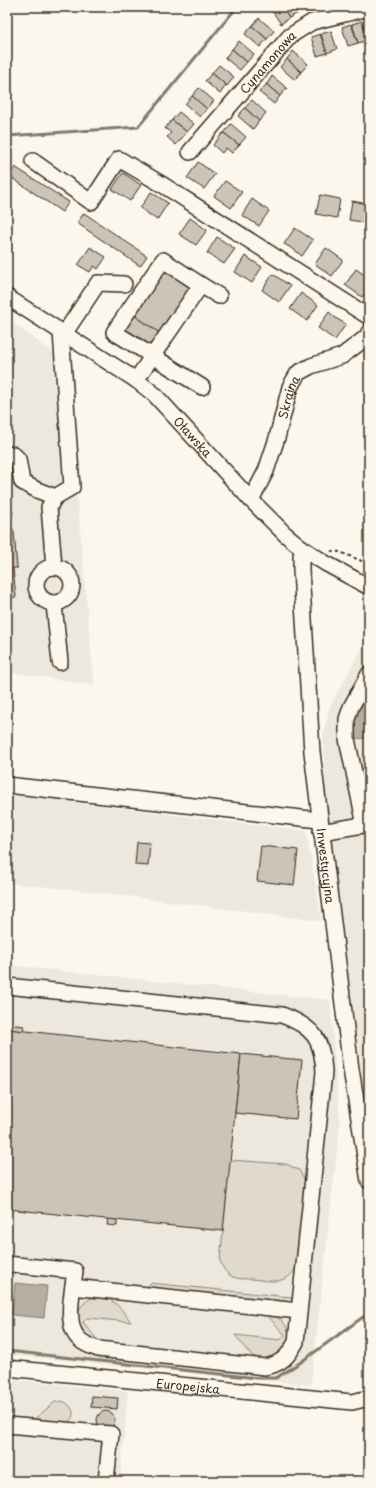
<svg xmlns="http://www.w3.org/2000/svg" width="376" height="1488" font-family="'Playpen Sans',sans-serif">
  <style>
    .built { fill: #ede8dd }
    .green { fill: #dfd9ce; stroke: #8d8276 }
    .water { fill: #b6aea2; stroke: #85796d }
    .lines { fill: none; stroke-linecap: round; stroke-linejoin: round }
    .stream { stroke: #85796d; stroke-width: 3 }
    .building { fill: #ccc4b9; stroke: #3b2a1e }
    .minor-casing { stroke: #3b2a1e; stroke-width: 18 }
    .path { stroke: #3b2a1e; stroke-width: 2; stroke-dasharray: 3 3; stroke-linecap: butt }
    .minor { stroke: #fbf7ec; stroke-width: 15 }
    .labels { text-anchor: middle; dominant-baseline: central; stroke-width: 4; stroke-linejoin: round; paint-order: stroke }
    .street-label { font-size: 12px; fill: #3b2a1e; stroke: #fbf7ec }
  </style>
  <rect width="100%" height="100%" fill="#fbf7ec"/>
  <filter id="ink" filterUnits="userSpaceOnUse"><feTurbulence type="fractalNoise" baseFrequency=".025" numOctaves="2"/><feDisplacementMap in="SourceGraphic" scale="8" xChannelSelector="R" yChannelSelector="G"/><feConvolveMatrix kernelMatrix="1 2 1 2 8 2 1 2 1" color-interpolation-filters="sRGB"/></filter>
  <g filter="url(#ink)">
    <g class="built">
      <polygon points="7,318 65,362 94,685 7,672"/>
      <polygon points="369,636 369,1134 325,793 323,735 330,706"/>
      <polygon points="7,794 306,831 322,921 96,892 7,883"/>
      <polygon points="7,965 330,1000 340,1122 311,1385 7,1355"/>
      <polygon points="7,1379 128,1391 120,1481 7,1481"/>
    </g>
    <g class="green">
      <path d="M230,1160L286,1164L299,1170L306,1182L297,1266C287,1286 271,1281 251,1279C246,1279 238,1279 233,1277C226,1274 222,1267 220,1260Z"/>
      <polygon points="150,1283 291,1297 293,1300 290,1303 149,1289 148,1286"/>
      <path d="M98,1296C115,1298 122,1310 131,1322L87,1318L83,1322L99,1342C96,1342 92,1341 90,1340C68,1328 75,1301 98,1296Z"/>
      <path d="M266,1314C285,1316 295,1334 284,1349C283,1352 281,1355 279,1357C276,1358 272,1358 270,1359C264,1360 260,1360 255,1357C247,1353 241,1342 235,1335L280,1340L285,1335Z"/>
      <path d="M62,1401C75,1406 78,1419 63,1424L32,1421L55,1402Z"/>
    </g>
    <g class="water">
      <polygon points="369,684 369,739 352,738 353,714"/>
      <polygon points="15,1283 47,1286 44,1318 12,1315"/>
    </g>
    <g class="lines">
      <g class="stream">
        <polyline points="7,136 138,127 237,7"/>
        <polyline points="7,1351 257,1378 276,1378 301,1362 363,1317"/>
      </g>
    </g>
    <g class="building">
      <polygon points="271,7 282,7 289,18 281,24 270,8"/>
      <polygon points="282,7 295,7 298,13 289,18"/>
      <polygon points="259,18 274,31 267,39 252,26"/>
      <polygon points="362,21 368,40 358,43 352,24"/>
      <polygon points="351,24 358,43 348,46 342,27"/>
      <polygon points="252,26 267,39 260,47 245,34"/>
      <polygon points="331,31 337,49 327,53 321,34"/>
      <polygon points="320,34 327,53 317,56 311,37"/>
      <polygon points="239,41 254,54 247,62 232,49"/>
      <polygon points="232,49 247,62 240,70 225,58"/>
      <polygon points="293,51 308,64 301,72 287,59"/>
      <polygon points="287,59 301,72 295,80 280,67"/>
      <polygon points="219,65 234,77 227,86 212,73"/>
      <polygon points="212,73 227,86 226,85 220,94 205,81"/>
      <polygon points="272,76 287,88 280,96 266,84 267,84"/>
      <polygon points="266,84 280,96 274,104 259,92 266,85"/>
      <polygon points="199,88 214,101 207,109 192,96"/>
      <polygon points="192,96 207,109 200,117 185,104"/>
      <polygon points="252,100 266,113 259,121 245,108"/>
      <polygon points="245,108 259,121 253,129 238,116"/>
      <polygon points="179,112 194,124 187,132 172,120"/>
      <polygon points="172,120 187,132 176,145 167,137 171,133 165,128"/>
      <polygon points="231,124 246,137 239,145 224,133"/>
      <polygon points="223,133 224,133 239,145 232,153 226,148 222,153 213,145"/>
      <polygon points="198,162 215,174 204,189 187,178"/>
      <polygon points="15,167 69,202 62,212 9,176"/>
      <polygon points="123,173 141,185 130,201 112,189"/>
      <polygon points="225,181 242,192 231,208 214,196"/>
      <polygon points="151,192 168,203 157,220 140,208"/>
      <polygon points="320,195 340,199 337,218 316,214"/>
      <polygon points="252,199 269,211 259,226 242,215"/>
      <polygon points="352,201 369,204 369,223 349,220"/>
      <polygon points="84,213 147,256 140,266 77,223"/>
      <polygon points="190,218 207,230 196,245 179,234"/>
      <polygon points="295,228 313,240 302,256 293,249 284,244"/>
      <polygon points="217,237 235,249 224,264 207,253"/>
      <polygon points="90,247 106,257 98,269 94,266 90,272 78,265"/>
      <polygon points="326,248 343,260 332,276 315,264"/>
      <polygon points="245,256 262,267 252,283 235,272"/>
      <polygon points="356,269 369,278 369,287 362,297 345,285"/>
      <polygon points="164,270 192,289 161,334 134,315"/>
      <polygon points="273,274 290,286 279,302 262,290"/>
      <polygon points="301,293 318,305 307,321 290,309"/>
      <polygon points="329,312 337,319 346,324 335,340 318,328"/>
      <polygon points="134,315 161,334 151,349 123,331"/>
      <polygon points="7,509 7,513 13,512 11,520 12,528 14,532 17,567 18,568 13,568 16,597 7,598"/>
      <polygon points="137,842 150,843 148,866 135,865"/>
      <polygon points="261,846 298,850 294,885 257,881"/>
      <polygon points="8,1024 24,1026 23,1031 7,1029"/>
      <polygon points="7,1029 241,1054 223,1231 7,1209"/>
      <polygon points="241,1054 302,1060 296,1119 235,1113"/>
      <polygon points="108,1219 117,1220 117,1226 107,1225"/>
      <polygon points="92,1396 118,1398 117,1409 91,1407"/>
      <circle cx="106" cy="1420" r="9"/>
    </g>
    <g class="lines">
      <g class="minor-casing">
        <g id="minor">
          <path id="s1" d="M190,152L290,36L312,22L369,8"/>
          <polyline points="33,161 91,202 119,159 163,185 369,317"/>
          <polyline points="201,285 219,296"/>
          <path id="s2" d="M7,297L136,380L154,394L251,500L285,534L302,548L325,563L369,587"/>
          <polyline points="64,334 98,283 124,284"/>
          <polyline points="136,380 201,285 163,260 114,332 202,387"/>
          <polyline points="7,454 13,454 18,459 22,482 37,490 55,497"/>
          <path id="s3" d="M251,500L266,471L277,438L290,387L298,373L311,366L342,356L367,337L369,332"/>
          <path id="s4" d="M302,548L301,557V570L312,752L351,1069L369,1181"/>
          <polyline points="54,567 49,507 55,497 72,487 61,332"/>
          <circle cx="54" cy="585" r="18"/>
          <polyline points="54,604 60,662"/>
          <polyline points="7,785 319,820"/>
          <polyline points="365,825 347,739 347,719 351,707 369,674"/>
          <polyline points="321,832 369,824"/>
          <path d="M7,986L282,1015C314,1027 322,1039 324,1072L296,1342C288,1357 281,1364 265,1367L98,1349C92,1347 84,1344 79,1339C64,1325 73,1289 75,1271L7,1264"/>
          <polyline points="73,1287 299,1311"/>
          <path id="s5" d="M7,1368L352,1402L369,1398"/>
          <polyline points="7,1425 111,1434 106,1481"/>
        </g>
      </g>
      <polyline class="path" points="331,551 340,552 369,564"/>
      <use href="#minor" class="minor"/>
    </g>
  </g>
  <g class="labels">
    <g class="street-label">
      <text stroke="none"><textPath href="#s1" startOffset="119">Cynamonowa</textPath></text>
      <text stroke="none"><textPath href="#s3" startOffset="110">Skrajna</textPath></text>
      <text stroke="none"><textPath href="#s2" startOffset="234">Oławska</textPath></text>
      <text stroke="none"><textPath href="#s4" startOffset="319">Inwestycyjna</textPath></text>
      <text stroke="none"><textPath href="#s5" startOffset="182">Europejska</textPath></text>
    </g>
  </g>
  <rect width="376" height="1488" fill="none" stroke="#fbf7ec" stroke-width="24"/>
  <rect x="12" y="12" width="352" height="1464" fill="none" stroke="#3b2a1e" stroke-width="1.5" filter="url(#ink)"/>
</svg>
